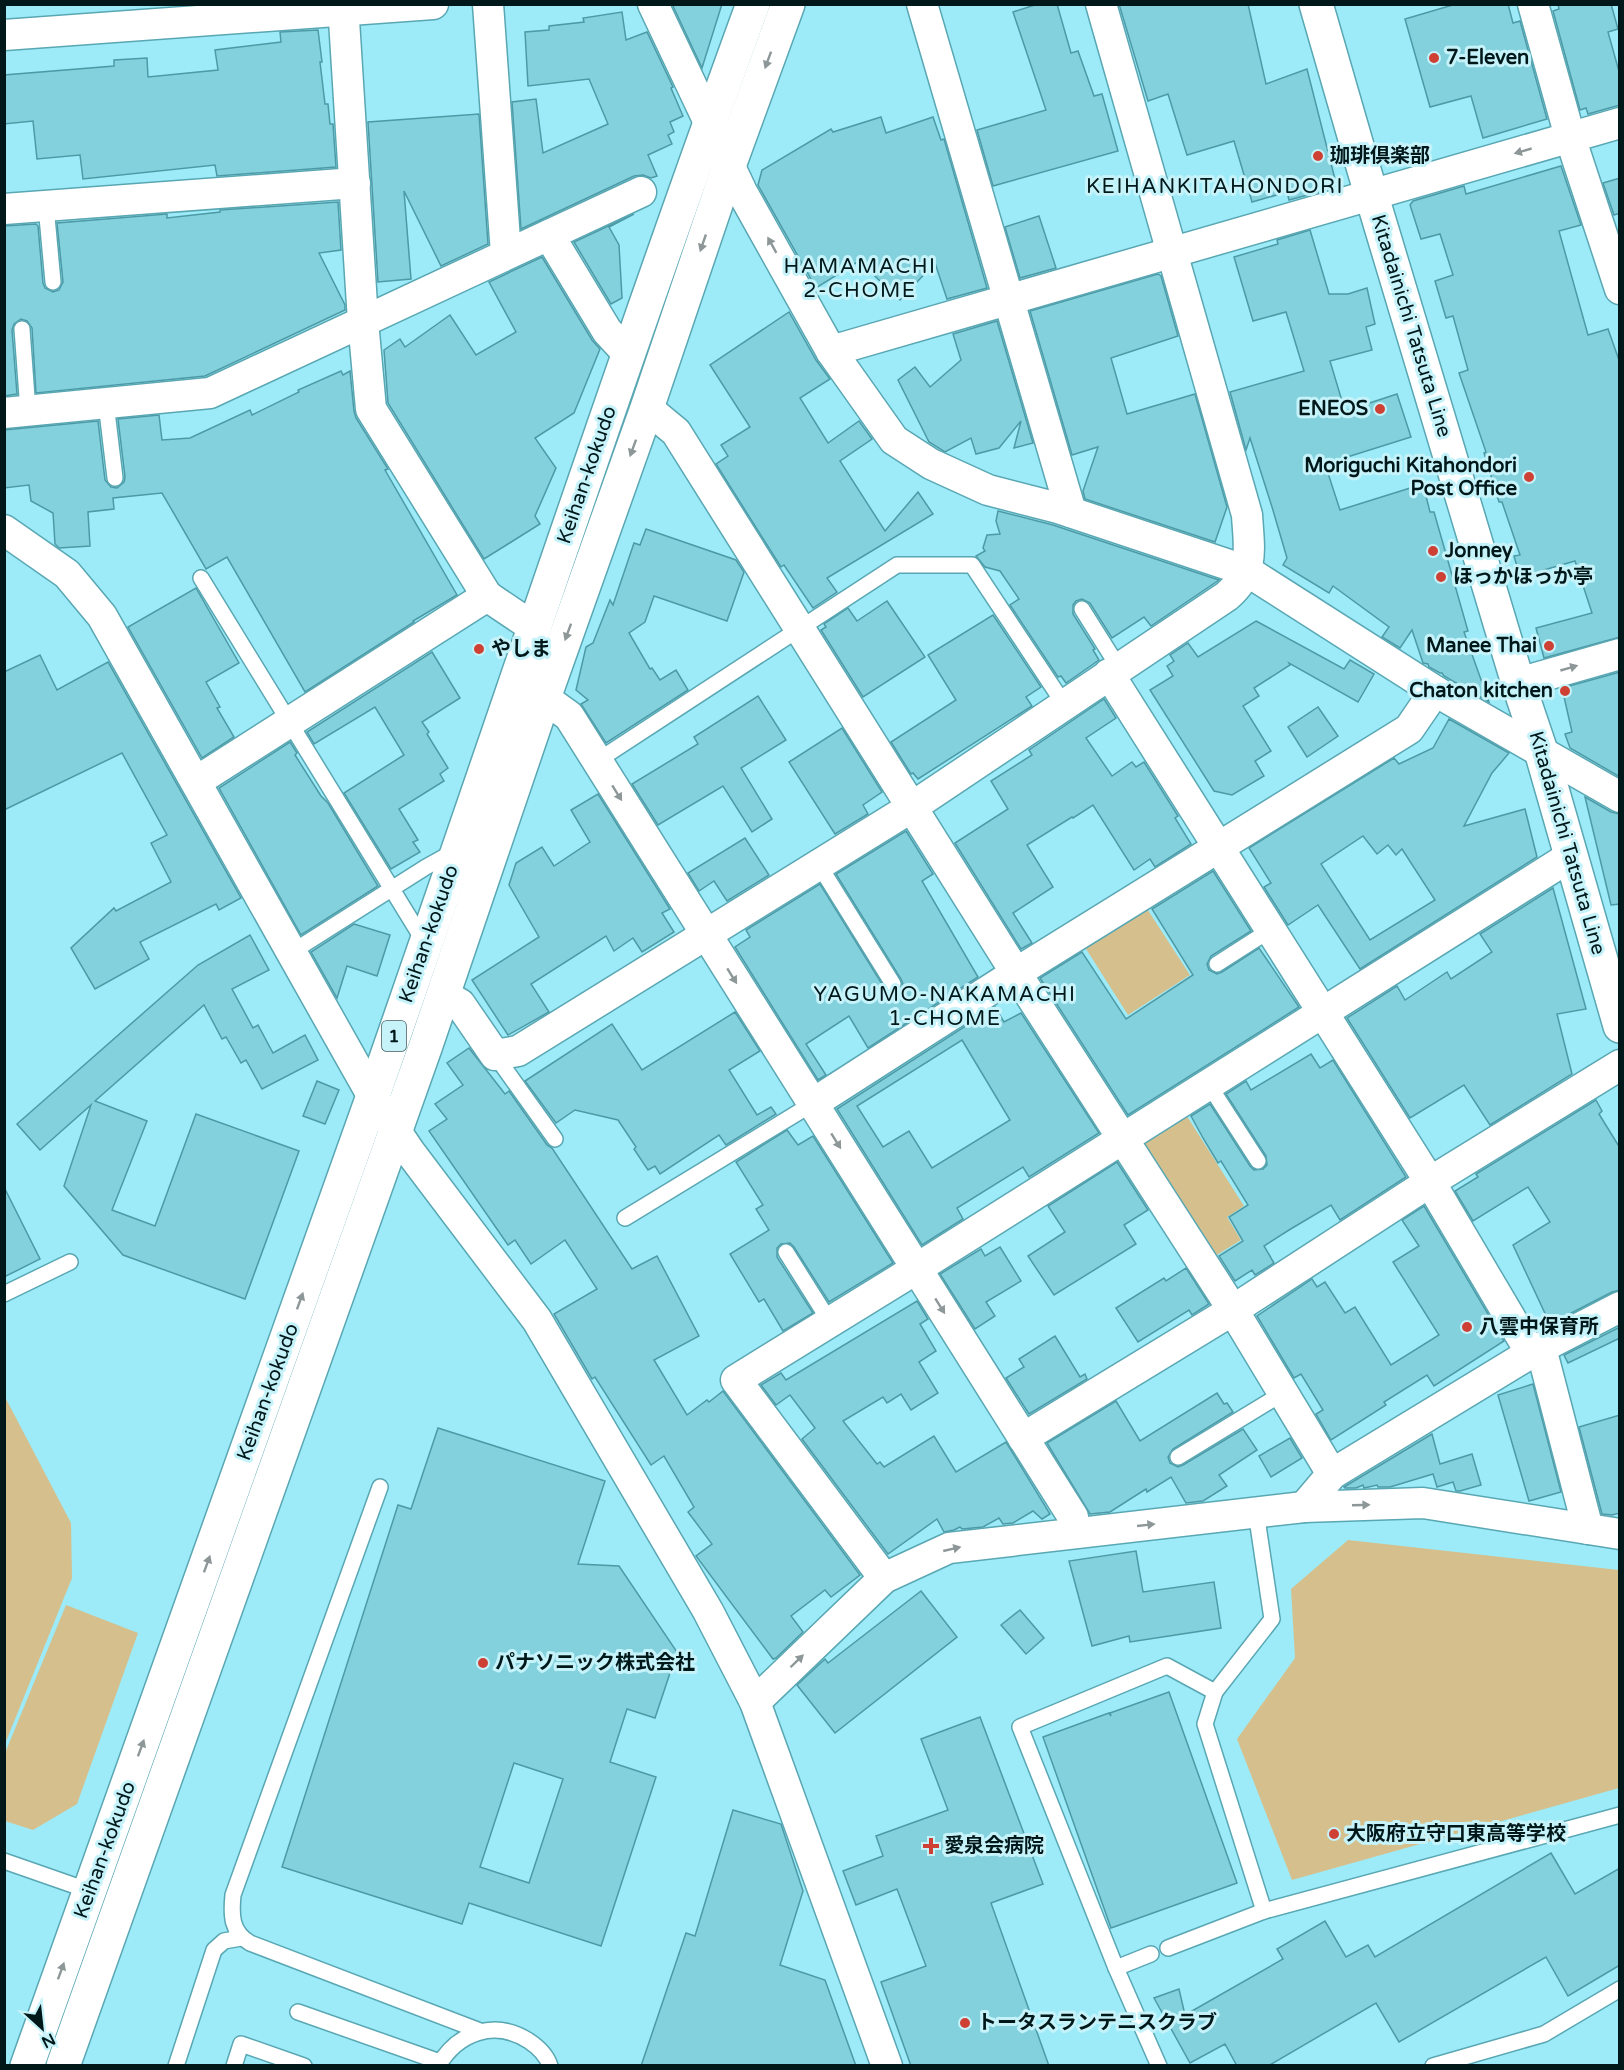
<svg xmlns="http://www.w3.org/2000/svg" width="1624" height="2070" font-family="'Varela Round','Noto Sans JP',sans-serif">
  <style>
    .green { fill: #d5c08d }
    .building { fill: #83d1dd; stroke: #4c9aa6; stroke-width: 1.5; fill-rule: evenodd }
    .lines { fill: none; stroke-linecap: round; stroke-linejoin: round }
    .lane-casing { stroke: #59a7b3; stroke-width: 18 }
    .street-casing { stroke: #59a7b3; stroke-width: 33 }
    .secondary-casing { stroke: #59a7b3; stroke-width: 36 }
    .highway-casing { stroke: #59a7b3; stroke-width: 36 }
    .lane { stroke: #fff; stroke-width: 15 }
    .street { stroke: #fff; stroke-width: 30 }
    .secondary { stroke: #fff; stroke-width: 33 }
    .highway { stroke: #fff; stroke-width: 33 }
    .oneway { fill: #8d9798 }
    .poi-dot { fill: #ce4034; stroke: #c6f3fa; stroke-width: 2 }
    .labels { text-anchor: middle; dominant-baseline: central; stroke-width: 6; stroke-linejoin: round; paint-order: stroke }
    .shield { fill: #c6f3fa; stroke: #3c5a5e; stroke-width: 1.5 }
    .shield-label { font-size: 18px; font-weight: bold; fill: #01181b }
    .poi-label { font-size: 20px; font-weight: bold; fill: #01181b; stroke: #c6f3fa; text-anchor: start }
    .street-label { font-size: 20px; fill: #01181b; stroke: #c6f3fa }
    .neighbourhood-label { font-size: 21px; letter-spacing: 1.5px; fill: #01181b; stroke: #c6f3fa }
  </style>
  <rect width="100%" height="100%" fill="#9debf8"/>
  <g class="green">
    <polygon points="1142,901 1190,975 1128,1015 1081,941"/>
    <polygon points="1183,1110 1244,1206 1227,1217 1241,1240 1207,1261 1137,1139"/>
    <polygon points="5,1397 71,1523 72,1578 5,1744"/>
    <polygon points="1348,1540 1619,1570 1619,1788 1292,1880 1237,1739 1295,1658 1291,1589"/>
    <polygon points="66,1605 138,1633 77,1804 33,1830 5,1821 5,1753"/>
  </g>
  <g class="building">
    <polygon points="672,4 722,4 702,68"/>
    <polygon points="1038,4 1057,4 1071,53 1078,51 1094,96 1102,94 1118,151 993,186 977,130 1046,110 1013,12"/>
    <polygon points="1119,4 1248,4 1266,84 1307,69 1337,187 1289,200 1287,192 1252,202 1234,141 1187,155 1168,94 1148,101"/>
    <polygon points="1456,4 1508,4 1513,23 1520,21 1547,119 1483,138 1471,96 1430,107 1405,19"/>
    <polygon points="1558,4 1611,4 1618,29 1608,32 1620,75 1620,105 1588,114 1586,108 1580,110 1553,11 1559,9"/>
    <polygon points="622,12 626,40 647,32 673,87 671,88 683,116 670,122 674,132 668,135 672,144 648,155 657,176 651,178 643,175 634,176 521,229 512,102 536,99 543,153 608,124 589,79 528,86 525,32 549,30 549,26 584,22 583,18"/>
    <polygon points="318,30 322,62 320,62 325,104 328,104 330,124 333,124 336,167 217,176 215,165 83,179 80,155 37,159 33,121 4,124 4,75 114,66 114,60 147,58 148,77 218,70 215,50 281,42 280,32"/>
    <polygon points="479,114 488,244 441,266 404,191 411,279 378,282 368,122"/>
    <polygon points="881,117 886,133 933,117 941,140 944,139 987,288 947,299 935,263 900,300 859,261 816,288 758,185 762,170 831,129 833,132"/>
    <polygon points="1561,166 1581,225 1559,231 1588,335 1608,329 1620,363 1620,637 1544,658 1536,628 1592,613 1575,561 1520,577 1514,556 1520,555 1502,502 1499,502 1484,453 1486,452 1459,373 1468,370 1453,316 1446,318 1435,281 1453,275 1440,234 1421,239 1410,205 1413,201 1464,186 1466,194"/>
    <polygon points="1620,178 1620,213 1614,215 1603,183"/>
    <polygon points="338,202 341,250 319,253 345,305 345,310 205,376 36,393 32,328 27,321 21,319 14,324 12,330 17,394 4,396 4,226 36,224 38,226 43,283 45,288 53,292 59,290 63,282 57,223 167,214 167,218 220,212 220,210"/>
    <polygon points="634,214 609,227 619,245 622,298 611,304 574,242"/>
    <polygon points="1039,216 1056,268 1020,278 1005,227"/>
    <polygon points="1310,230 1329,294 1348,294 1367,288 1375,324 1366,327 1372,350 1330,361 1345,411 1397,394 1411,437 1325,464 1340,510 1423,484 1430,512 1434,512 1468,631 1464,632 1489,702 1444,676 1442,673 1440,673 1429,667 1428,664 1423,663 1412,630 1400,648 1382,637 1389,627 1333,586 1329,593 1283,565 1287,558 1272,507 1250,438 1246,450 1230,392 1304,371 1286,312 1253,321 1234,257 1278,244 1277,240"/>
    <polygon points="542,257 592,340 600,349 574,413 535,438 556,468 535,516 540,524 484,559 388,403 384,350 400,339 405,347 450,315 476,355 516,332 489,282"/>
    <polygon points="1158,274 1161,276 1178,336 1111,358 1127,414 1195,394 1227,507 1215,542 1085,499 1083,491 1098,447 1072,455 1030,311"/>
    <polygon points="789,312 816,360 830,379 800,398 828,443 859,421 872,439 840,461 885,531 918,492 933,514 827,578 837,592 813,608 784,565 781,567 716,464 728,456 721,445 750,427 710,365"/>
    <polygon points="997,321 1033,443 1014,448 1021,421 999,448 976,454 971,438 945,452 929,442 898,380 915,367 930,387 961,360 953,334"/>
    <polygon points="341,371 343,375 350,371 354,411 356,418 388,469 385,470 457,595 413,621 414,622 305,692 227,557 206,569 162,493 113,498 114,509 88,512 90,546 59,548 55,544 53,513 31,501 29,485 4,488 4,430 98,421 105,480 111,487 117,488 124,482 125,477 118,419 159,415 162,440 190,438 250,410 252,415 299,392 298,390"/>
    <polygon points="998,511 1053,525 1219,580 1151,626 1144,617 1112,638 1090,603 1082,599 1076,601 1073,605 1073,614 1095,649 1093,650 1099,660 1066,683 1061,676 1058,677 1010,605 1019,599 1000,571 985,567 976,556 985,551 983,548 987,535 1000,534 996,521"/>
    <polygon points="646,529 736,560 744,572 727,621 654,596 645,622 629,633 650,669 652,668 660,680 676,670 688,690 606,743 581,704 588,700 576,690 586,647 593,643 610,600 613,605 634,543 640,545"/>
    <polygon points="196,588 239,663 206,682 220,707 217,708 234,737 202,758 128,627"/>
    <polygon points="887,601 925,657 863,697 821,630 826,627 824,624 848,608 857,621"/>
    <polygon points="993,615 1041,687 1026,697 1032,706 918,779 913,773 911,774 891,742 956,700 928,655"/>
    <polygon points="1256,621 1344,669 1350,660 1374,674 1358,702 1289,663 1290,665 1254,688 1259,696 1243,706 1271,751 1255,761 1264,776 1232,795 1214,791 1150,690 1173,676 1167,666 1174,661 1170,655 1188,643 1198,657"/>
    <polygon points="432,652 460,698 422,722 429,732 427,734 448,768 440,774 444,781 399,809 418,840 413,842 420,852 391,869 344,793 404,755 375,707 314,744 307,732"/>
    <polygon points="40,655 57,690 108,662 241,898 219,910 216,904 140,942 149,959 95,989 71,948 114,908 116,911 171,882 151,843 167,835 122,753 4,810 4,672"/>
    <polygon points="1620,672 1620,777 1570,748 1565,734 1572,732 1562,688"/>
    <polygon points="758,696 786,740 741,768 772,819 752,832 723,786 658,825 632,784 698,744 694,737"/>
    <polygon points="1104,699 1116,718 1086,738 1112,776 1132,762 1136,767 1144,762 1178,816 1175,818 1191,844 1155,867 1150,859 1134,870 1093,805 1073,818 1072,817 1027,845 1053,887 1013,913 1032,943 1021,949 955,843 1008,809 991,781 1032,755 1029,750"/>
    <polygon points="1318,707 1338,736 1307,757 1288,727"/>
    <path d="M1449,719L1509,753L1492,773L1464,826L1525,809L1537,857L1360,969L1318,905L1288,925L1264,887L1271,883L1249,848L1394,758L1399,764L1433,748ZM1363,836L1377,854L1388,845L1396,855L1402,849L1435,900L1370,940L1321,864Z"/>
    <polygon points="842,728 882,792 863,805 868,814 835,834 789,762"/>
    <polygon points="290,742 297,753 295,755 321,796 328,803 378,886 301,935 219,788"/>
    <polygon points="598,794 670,909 662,913 674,932 642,952 633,938 614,951 606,936 531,984 549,1012 508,1035 472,980 539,937 509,885 516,863 542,847 554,866 590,842 571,810"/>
    <polygon points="1585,797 1611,812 1620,814 1620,904 1611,905"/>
    <polygon points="906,831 933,874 922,881 978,977 868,1048 849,1016 806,1044 826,1075 818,1080 735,947 750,937 746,930 820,884 885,989 893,994 899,992 903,984 901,979 836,874"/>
    <polygon points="745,838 769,875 727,901 714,881 699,891 688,873"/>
    <polygon points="1213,871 1251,931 1211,956 1207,964 1209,970 1217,974 1222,972 1259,948 1299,1007 1128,1115 1040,978 1082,952 1126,1019 1193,975 1152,909"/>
    <polygon points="1553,888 1586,1009 1557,1014 1572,1074 1490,1125 1464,1085 1410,1118 1347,1018 1397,986 1405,1000 1447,972 1451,979 1492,952 1480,934"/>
    <polygon points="354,924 390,935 377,976 347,966 337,998 311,952"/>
    <polygon points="250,935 269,970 232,989 253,1028 258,1025 273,1053 305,1035 318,1060 262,1089 246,1060 241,1063 226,1037 222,1039 204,1005 95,1101 147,1121 112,1210 155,1226 196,1114 299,1151 245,1299 123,1255 64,1186 91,1105 40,1150 17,1124 198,965"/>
    <path d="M995,1007L1004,1022L1021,1013L1099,1133L1029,1177L1023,1167L957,1208L963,1219L922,1245L837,1109ZM962,1040L1010,1120L932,1168L909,1131L883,1147L857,1106Z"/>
    <polygon points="735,1012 760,1051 729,1070 757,1115 771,1107 776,1114 726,1145 719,1135 660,1174 655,1166 648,1170 634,1149 636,1147 618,1120 575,1110 556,1123 525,1081 612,1024 642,1070"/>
    <polygon points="469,1048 505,1094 509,1091 547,1145 552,1148 632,1269 657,1256 699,1336 654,1360 687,1415 707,1400 709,1402 723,1391 860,1575 831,1597 825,1590 791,1616 803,1632 776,1658 773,1659 696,1556 712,1544 688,1512 694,1507 664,1456 651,1465 595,1377 592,1379 554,1314 597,1289 565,1240 531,1264 515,1240 508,1245 429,1131 447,1119 435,1104 463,1085 447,1063"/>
    <polygon points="1311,1054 1320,1068 1333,1060 1406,1177 1340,1220 1331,1205 1289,1230 1264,1246 1274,1263 1255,1275 1252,1270 1235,1281 1219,1256 1243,1241 1229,1217 1248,1205 1221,1161 1218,1163 1203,1138 1191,1116 1210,1104 1250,1166 1254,1170 1263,1169 1267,1165 1266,1156 1226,1094 1246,1081 1251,1090"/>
    <polygon points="317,1081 339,1090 325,1124 303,1116"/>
    <polygon points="1596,1100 1602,1111 1599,1114 1620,1148 1620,1290 1612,1292 1550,1324 1513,1245 1550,1222 1528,1187 1473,1221 1455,1191 1478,1177 1476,1174"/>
    <polygon points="787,1130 798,1145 813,1136 893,1263 829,1302 794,1247 790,1243 781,1244 777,1248 777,1257 813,1313 783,1331 764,1299 759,1302 730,1254 769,1230 756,1209 763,1205 736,1162"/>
    <polygon points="1117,1162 1148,1210 1124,1225 1136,1244 1054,1295 1028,1256 1065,1232 1048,1206"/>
    <polygon points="4,1187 40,1259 4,1277"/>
    <polygon points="1424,1206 1504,1341 1434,1386 1427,1375 1384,1402 1386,1405 1331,1440 1316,1414 1323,1410 1301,1374 1294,1378 1257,1316 1312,1279 1317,1287 1325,1282 1345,1313 1355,1307 1391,1365 1439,1335 1393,1262 1419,1246 1402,1220"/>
    <polygon points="1000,1247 1021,1281 986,1302 995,1316 975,1329 940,1274 981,1249 985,1256"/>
    <polygon points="1186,1268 1209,1304 1192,1315 1189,1310 1138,1342 1116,1308 1164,1278 1166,1281"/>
    <polygon points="917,1301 928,1319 920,1324 936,1351 919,1362 938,1393 911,1410 901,1394 887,1403 883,1397 843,1421 877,1464 880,1462 884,1467 934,1436 956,1472 1006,1442 1050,1514 1042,1519 1033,1511 1013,1523 1003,1524 999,1518 983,1527 962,1529 960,1527 954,1530 944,1532 937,1519 888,1554 802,1439 815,1428 790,1395 776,1405 761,1385 781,1373 786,1380"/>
    <polygon points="1620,1327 1620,1338 1568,1363 1564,1355"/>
    <polygon points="1055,1336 1080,1377 1085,1374 1087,1379 1029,1414 1006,1378 1024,1367 1019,1359"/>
    <polygon points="1533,1384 1561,1492 1529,1501 1498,1395"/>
    <polygon points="1217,1393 1224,1404 1227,1403 1233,1412 1173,1449 1168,1457 1170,1463 1178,1467 1183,1465 1243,1429 1257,1450 1219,1475 1227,1486 1203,1501 1186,1503 1171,1477 1147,1492 1146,1489 1110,1512 1090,1514 1047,1443 1116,1401 1140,1441"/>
    <polygon points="1620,1415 1620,1513 1612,1515 1602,1514 1579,1427"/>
    <path d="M438,1428L605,1481L578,1564L619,1566L677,1652L655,1718L627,1709L610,1762L656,1777L601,1946L469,1903L462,1924L282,1867L398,1505L411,1509ZM514,1763L563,1779L529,1883L480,1867Z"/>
    <polygon points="1432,1434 1440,1464 1472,1454 1481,1485 1460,1491 1456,1491 1453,1482 1437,1487 1433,1474 1390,1487 1378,1487 1377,1485 1364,1488 1363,1485 1356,1488 1345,1488 1344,1487"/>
    <polygon points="1290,1438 1302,1458 1271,1477 1259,1456"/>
    <polygon points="1136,1551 1143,1592 1214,1582 1221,1628 1130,1642 1129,1636 1092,1646 1069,1561"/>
    <polygon points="921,1591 957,1637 835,1733 797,1685 825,1659 828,1663"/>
    <polygon points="1020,1610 1044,1638 1026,1654 1001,1625"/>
    <polygon points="1169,1692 1237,1883 1111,1928 1043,1737 1109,1713 1111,1716 1110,1713"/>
    <polygon points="980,1717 1043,1884 991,1903 1049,2066 911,2066 881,1982 926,1966 897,1889 856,1905 843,1871 883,1856 876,1836 948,1810 921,1739"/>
    <polygon points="733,1810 781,1824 803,1891 780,1965 825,1980 856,2066 641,2066 686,1933 695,1936"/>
    <polygon points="1551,1853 1575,1894 1620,1868 1620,1965 1568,1996 1546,1957 1399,2042 1376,2003 1268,2066 1237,2066 1225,2044 1190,2063 1154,1998 1179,1989 1185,2015 1283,1959 1277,1949 1325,1921 1346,1957 1368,1945 1375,1957"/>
  </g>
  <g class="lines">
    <g class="lane-casing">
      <g id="lane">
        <polyline points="46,206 53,282"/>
        <polyline points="22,329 28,411"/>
        <polyline points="106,403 115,478"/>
        <polyline points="201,578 425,943"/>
        <polyline points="1082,609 1119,668"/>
        <polyline points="597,761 897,565 972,565 1064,704"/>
        <polyline points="819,865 893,984"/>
        <polyline points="292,952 426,867 453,852"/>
        <polyline points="1217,964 1270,930"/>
        <polyline points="495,1055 555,1139"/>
        <polyline points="1209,1085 1258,1161"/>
        <polyline points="625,1218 812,1104"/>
        <polyline points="786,1252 830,1322"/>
        <polyline points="4,1294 70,1262"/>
        <polyline points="1178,1457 1283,1393"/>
        <path d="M380,1487L233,1895C231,1915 231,1932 250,1943L480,2031"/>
        <polyline points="1256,1512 1272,1619 1215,1692 1205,1724 1264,1911"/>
        <polyline points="4,1861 90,1891"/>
        <polyline points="1168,1948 1264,1911 1620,1815"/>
        <polyline points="1116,1968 1151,1954"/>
        <polyline points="298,2012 440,2062"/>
        <polyline points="176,2066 214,1950 224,1941 241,1938"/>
        <polyline points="234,2066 241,2044 304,2066"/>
        <path d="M438,2066C458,2032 495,2019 529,2041C538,2047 547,2056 550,2066"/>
        <polyline points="1159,2066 1116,1968 1020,1727 1167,1666 1215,1692"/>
        <polyline points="1433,2066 1544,2034 1620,1989"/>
      </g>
    </g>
    <g class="street-casing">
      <g id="street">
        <polyline points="343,4 363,321 371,409 487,596"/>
        <polyline points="488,4 506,254"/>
        <polyline points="653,4 742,192 831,351 894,440 931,464 988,490 1058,508 1247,571 1435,691 1620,797"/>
        <polyline points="922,4 1071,512"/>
        <polyline points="1533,4 1570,137 1620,289"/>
        <polyline points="4,35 433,4"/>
        <polyline points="4,209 355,183"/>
        <polyline points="549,235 607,331 629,355"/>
        <polyline points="831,351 1620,123"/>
        <polyline points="647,408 676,432 1016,973 1233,1310 1332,1474 1304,1507"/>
        <polyline points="4,413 210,393 641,192"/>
        <polyline points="4,530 67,574 102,616 373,1097 410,1152 537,1320 708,1611 755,1702 887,2066"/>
        <polyline points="1109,674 1430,1182 1531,1353"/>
        <polyline points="1518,683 1620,654"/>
        <polyline points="544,698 569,716 1073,1517 1075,1533"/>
        <polyline points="197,781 487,596 533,627"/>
        <path d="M444,995L460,1004L495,1055L518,1051L912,807L1227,596C1255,572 1249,549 1247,515L1101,4"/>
        <polyline points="812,1104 1016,973 1409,729 1435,691"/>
        <polyline points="1541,1348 1588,1529"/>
        <polyline points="1023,1438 1233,1310 1430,1182 1620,1065"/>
        <polyline points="1332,1474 1531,1353 1620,1307"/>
        <polyline points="884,1578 736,1380 916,1269 1571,856"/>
        <polyline points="755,1702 884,1578 949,1548 1304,1507 1423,1503 1620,1534"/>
      </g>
    </g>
    <g class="secondary-casing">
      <polyline id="secondary" points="1316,4 1364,170 1518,683 1541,751 1620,1026"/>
    </g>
    <g class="highway-casing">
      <g id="highway">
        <path d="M27,2066C144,1742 261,1418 374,1093C501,730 621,365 753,4"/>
        <polyline points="63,2066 425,1048 544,698 647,408 730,163 788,4"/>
      </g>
    </g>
    <use href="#lane" class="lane"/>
    <use href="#street" class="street"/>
    <use href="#secondary" class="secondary"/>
    <use href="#highway" class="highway"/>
  </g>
  <defs><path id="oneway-solid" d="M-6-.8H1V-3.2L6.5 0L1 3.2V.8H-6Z" transform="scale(1.5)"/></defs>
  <g class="oneway">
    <use href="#oneway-solid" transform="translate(768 60) rotate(110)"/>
    <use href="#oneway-solid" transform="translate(1523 151) rotate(164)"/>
    <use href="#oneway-solid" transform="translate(703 243) rotate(109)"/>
    <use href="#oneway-solid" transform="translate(772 245) rotate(-119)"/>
    <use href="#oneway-solid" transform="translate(633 448) rotate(110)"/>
    <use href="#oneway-solid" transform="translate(568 632) rotate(110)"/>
    <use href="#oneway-solid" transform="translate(1569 668) rotate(-16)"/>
    <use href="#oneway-solid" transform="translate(617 793) rotate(58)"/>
    <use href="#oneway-solid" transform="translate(732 976) rotate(58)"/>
    <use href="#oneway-solid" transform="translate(836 1141) rotate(58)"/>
    <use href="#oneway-solid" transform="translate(300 1301) rotate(-70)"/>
    <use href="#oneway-solid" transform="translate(940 1306) rotate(58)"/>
    <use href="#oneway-solid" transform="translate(1361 1505) rotate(-2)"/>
    <use href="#oneway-solid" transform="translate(1146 1525) rotate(-6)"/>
    <use href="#oneway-solid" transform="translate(952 1549) rotate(-13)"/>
    <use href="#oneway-solid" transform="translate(207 1564) rotate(-70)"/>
    <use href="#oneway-solid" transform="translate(797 1661) rotate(-44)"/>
    <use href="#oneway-solid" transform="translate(141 1748) rotate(-70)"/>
    <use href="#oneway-solid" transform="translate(61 1971) rotate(-70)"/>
  </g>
  <g class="poi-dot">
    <circle cx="1434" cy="58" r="6"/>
    <circle cx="1318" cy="156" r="6"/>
    <circle cx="1380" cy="409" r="6"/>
    <circle cx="1529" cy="477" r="6"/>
    <circle cx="1433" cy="551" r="6"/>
    <circle cx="1441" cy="577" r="6"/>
    <circle cx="1549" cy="646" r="6"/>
    <circle cx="479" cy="649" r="6"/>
    <circle cx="1565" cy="691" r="6"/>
    <circle cx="1467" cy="1327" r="6"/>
    <circle cx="483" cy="1663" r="6"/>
    <circle cx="1334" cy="1834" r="6"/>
    <path d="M928 1837h6v6h6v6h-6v6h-6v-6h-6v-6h6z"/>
    <circle cx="965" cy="2023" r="6"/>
  </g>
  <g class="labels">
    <rect class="shield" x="382" y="1021" width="24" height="30" rx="4.5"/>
    <g class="shield-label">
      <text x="394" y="1036">1</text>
    </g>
    <g class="poi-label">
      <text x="1446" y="58">7-Eleven</text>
      <text x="1330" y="156">珈琲倶楽部</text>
      <text x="1368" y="409" text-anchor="end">ENEOS</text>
      <text x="1517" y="466" text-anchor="end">Moriguchi Kitahondori<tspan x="1517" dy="23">Post Office</tspan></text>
      <text x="1445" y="551">Jonney</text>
      <text x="1453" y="577">ほっかほっか亭</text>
      <text x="1537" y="646" text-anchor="end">Manee Thai</text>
      <text x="491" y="649">やしま</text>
      <text x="1553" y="691" text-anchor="end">Chaton kitchen</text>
      <text x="1479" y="1327">八雲中保育所</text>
      <text x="495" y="1663">パナソニック株式会社</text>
      <text x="1346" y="1834">大阪府立守口東高等学校</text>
      <text x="944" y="1846">愛泉会病院</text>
      <text x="977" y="2023">トータスランテニスクラブ</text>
    </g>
    <g class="street-label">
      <text transform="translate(1411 326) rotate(73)">Kitadainichi Tatsuta Line</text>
      <text transform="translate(587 475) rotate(-71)">Keihan-kokudo</text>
      <text transform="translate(1567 843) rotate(74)">Kitadainichi Tatsuta Line</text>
      <text transform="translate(429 934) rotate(-71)">Keihan-kokudo</text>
      <text transform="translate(268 1392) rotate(-70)">Keihan-kokudo</text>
      <text transform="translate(105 1850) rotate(-70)">Keihan-kokudo</text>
    </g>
    <g class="neighbourhood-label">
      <text x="1215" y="186">KEIHANKITAHONDORI</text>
      <text x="860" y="266">HAMAMACHI<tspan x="860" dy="24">2-CHOME</tspan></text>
      <text x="945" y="994">YAGUMO-NAKAMACHI<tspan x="945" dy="24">1-CHOME</tspan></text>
    </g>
  </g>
  <rect width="1624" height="2070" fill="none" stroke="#01181b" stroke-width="12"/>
  <g transform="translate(42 2028) rotate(153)" stroke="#c6f3fa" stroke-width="4.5" paint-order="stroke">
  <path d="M0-4.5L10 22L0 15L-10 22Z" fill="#01181b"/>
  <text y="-9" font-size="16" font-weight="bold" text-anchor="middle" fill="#01181b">N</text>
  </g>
</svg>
